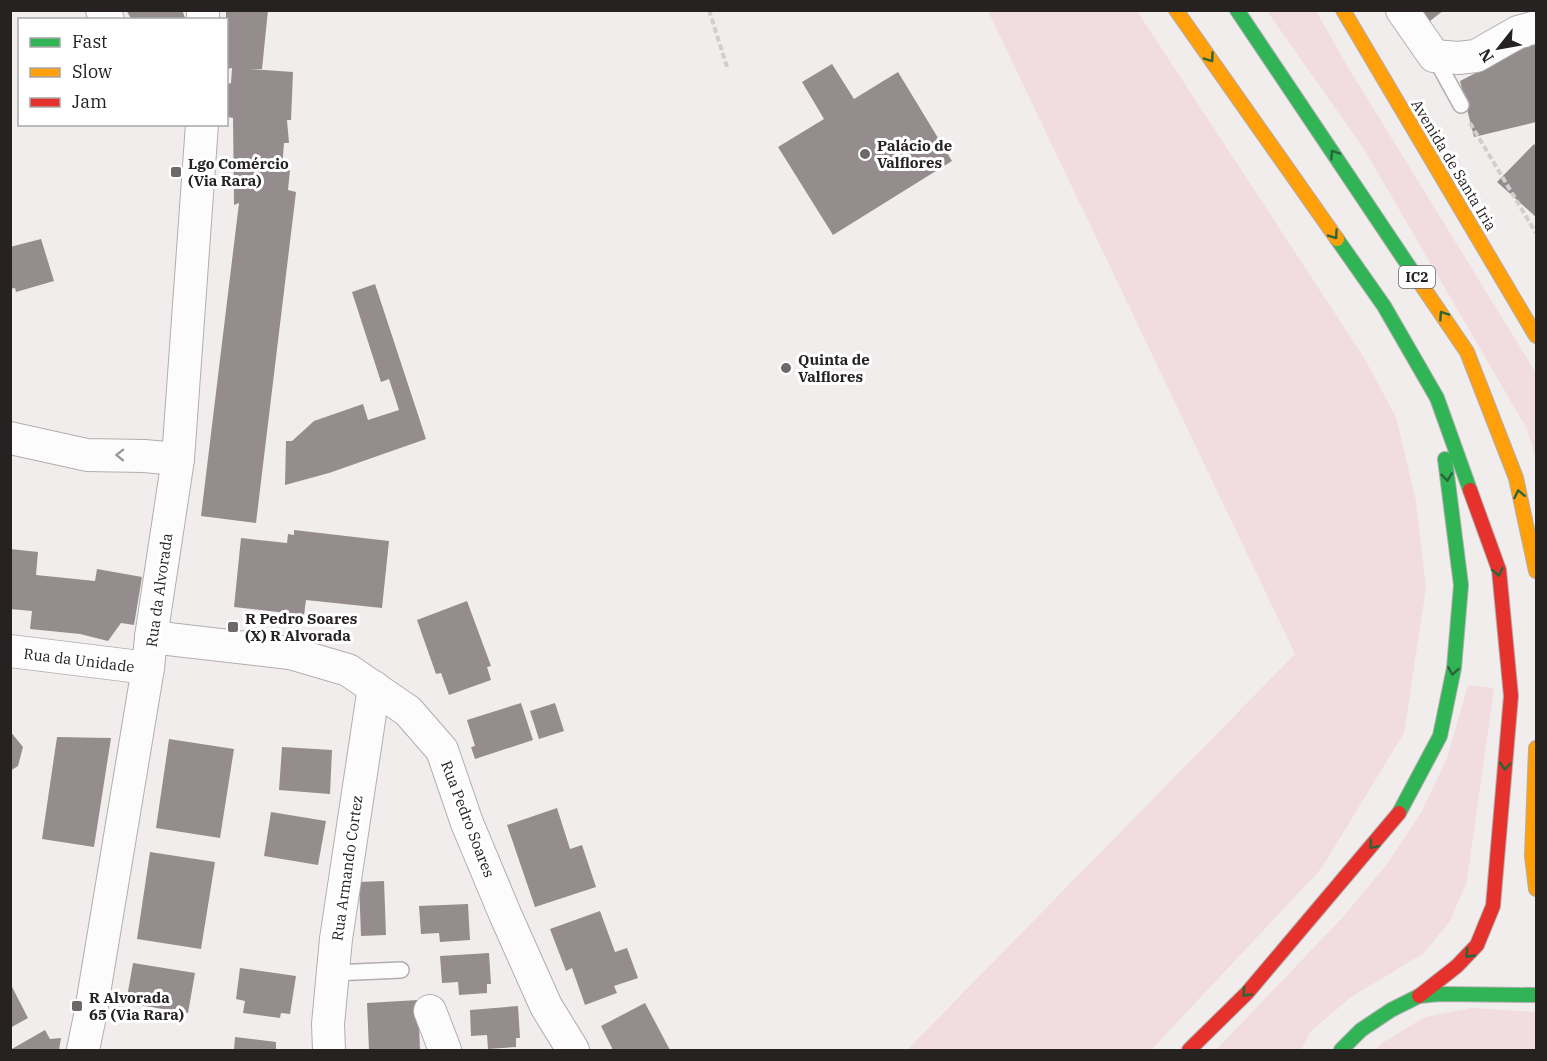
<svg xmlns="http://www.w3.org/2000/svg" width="1547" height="1061" font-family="'IBM Plex Serif',serif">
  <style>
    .green { fill: #f1dce0 }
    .building { fill: #948c8d }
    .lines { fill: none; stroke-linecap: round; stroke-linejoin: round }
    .lane-casing { stroke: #b2adae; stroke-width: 18 }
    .street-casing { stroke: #b2adae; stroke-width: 34 }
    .fast-casing { stroke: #b2adae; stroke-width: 16 }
    .slow-casing { stroke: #b2adae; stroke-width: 16 }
    .jam-casing { stroke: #b2adae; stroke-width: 16 }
    .path { stroke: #d0cece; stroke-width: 4; stroke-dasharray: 6 3; stroke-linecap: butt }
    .lane { stroke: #fdfcfc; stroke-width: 15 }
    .street { stroke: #fdfcfc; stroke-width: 32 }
    .fast { stroke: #30b455; stroke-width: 14 }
    .slow { stroke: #ff9f0a; stroke-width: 14 }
    .jam { stroke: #e5322d; stroke-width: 14 }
    .oneway { stroke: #2a6439 }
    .oneway2 { stroke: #9c9a9a }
    .poi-dot { fill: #6d6969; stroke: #fff; stroke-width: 2 }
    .labels { text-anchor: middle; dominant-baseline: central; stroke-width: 6; stroke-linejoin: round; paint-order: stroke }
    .shield { fill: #fff; stroke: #676464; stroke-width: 1.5 }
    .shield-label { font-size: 14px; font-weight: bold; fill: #262222 }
    .poi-label { font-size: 15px; font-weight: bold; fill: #262222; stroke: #fff; text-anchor: start }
    .street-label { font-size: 15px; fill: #262222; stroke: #fff }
  </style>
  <rect width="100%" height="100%" fill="#f2eded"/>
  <g class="green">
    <polygon points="988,11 1137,11 1363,356 1396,417 1416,501 1426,588 1404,733 1321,869 1151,1050 907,1050 1295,654"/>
    <polygon points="1267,11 1316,11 1346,64 1536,373 1536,459 1527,429 1364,149"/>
    <polygon points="1468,685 1494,688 1467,881 1450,921 1424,953 1351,997 1311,1031 1301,1050 1216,1050 1342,918 1387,864 1421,813 1447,758"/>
    <polygon points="1472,1008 1536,1012 1536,1050 1375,1050 1382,1043 1425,1017"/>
  </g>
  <g class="building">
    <polygon points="126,10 182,10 186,20 132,20"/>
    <polygon points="226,10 268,10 262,69 250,69 293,72 291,120 287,120 289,143 284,143 282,169 290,170 288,190 296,192 256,523 201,516 239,203 234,205 233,118 228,117 228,84 231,83 232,68 226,69"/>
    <polygon points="1415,10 1444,10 1425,25"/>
    <polygon points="1536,42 1536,122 1474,137 1460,81"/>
    <polygon points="832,64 854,99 898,72 952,161 833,235 778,147 824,119 802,82"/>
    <polygon points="1534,144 1536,147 1536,217 1497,182"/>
    <polygon points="41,239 54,281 16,292 15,288 10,289 10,247"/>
    <polygon points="375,284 426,439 329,473 285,485 286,441 292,441 314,421 363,404 368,420 399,410 389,379 381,382 352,292"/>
    <polygon points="294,530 389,541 382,608 306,600 304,615 234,607 241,538 287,543 288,534 294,535"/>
    <polygon points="10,549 38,552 36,575 95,581 97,569 142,577 134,625 121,623 108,641 80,634 30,629 32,611 10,609"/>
    <polygon points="467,601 491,666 487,667 491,680 449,695 441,673 436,674 417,620"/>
    <polygon points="521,703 533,740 475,759 471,747 475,746 467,720"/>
    <polygon points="555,703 564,731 539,739 530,711"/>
    <polygon points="10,731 23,747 18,766 10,771"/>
    <polygon points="57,737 111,738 94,847 42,839"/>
    <polygon points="169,739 234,749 220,838 156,828"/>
    <polygon points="282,747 332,750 330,794 279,790"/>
    <polygon points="557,808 570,849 582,845 596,887 535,907 507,825"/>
    <polygon points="271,812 326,821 318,865 264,856"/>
    <polygon points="150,852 215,862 201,949 137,939"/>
    <polygon points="384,881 386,935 361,936 359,882"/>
    <polygon points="468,904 470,940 440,942 439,933 421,934 419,906"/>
    <polygon points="600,911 615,952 627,948 638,978 614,986 617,993 585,1005 572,968 566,971 550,929"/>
    <polygon points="489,953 491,984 487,984 487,993 459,995 458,982 442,983 440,956"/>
    <polygon points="133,963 195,973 188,1013 126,1003"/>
    <polygon points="240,968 296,976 290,1014 281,1013 280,1018 243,1013 245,1001 236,999"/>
    <polygon points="10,983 28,1018 10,1028"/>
    <polygon points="418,1000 420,1050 369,1050 367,1003"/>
    <polygon points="645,1003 670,1050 613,1050 601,1026"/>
    <polygon points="518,1006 520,1038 516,1038 516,1047 488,1049 487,1035 471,1036 470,1010"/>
    <polygon points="45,1030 50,1039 61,1038 59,1050 10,1050"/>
    <polygon points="235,1037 276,1042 276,1050 234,1050"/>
  </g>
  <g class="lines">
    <g class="lane-casing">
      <g id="lane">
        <polyline points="1434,56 1461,105"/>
        <polyline points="333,973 401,970"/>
      </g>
    </g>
    <g class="street-casing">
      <g id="street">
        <polyline points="102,10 108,20"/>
        <polyline points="1402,10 1434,56 1458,58 1476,56 1518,32 1536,27"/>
        <polyline points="203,20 203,10"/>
        <polyline points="10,438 87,455 144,456 178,459"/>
        <polyline points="151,637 290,653 348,670 408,711 442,750 467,823 505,914 546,1006 573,1050"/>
        <polyline points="10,651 148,668"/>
        <polyline points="430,1011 445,1050"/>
        <polyline points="83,1050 91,1011 148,668 151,637 178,459 202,124"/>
        <polyline points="329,1050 328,1024 336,939 374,687"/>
      </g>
    </g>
    <g class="fast-casing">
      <g id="fast">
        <polyline points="1237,10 1414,274"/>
        <polyline points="1337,239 1384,306 1437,398 1470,490"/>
        <polyline points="1399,813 1440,736 1454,668 1461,585 1445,459"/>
        <polyline points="1341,1050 1361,1030 1391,1010 1419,996 1440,994 1536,995"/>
      </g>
    </g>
    <g class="slow-casing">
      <g id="slow">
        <polyline points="1176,10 1337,239"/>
        <polyline points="1343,10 1536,336"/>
        <polyline points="1414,274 1467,352 1516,478 1536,571"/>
        <polyline points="1536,748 1532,856 1536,889"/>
      </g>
    </g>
    <g class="jam-casing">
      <g id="jam">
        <polyline points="1419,996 1457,966 1477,945 1493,906 1511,696 1499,570 1470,490"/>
        <polyline points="1189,1050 1247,993 1399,813"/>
      </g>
    </g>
    <g class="path">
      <polyline points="709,10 727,67"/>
      <polyline points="1470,123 1536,233"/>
    </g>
    <use href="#lane" class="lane"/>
    <use href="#street" class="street"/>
    <use href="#fast" class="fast"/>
    <use href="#slow" class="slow"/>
    <use href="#jam" class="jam"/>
  </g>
  <defs><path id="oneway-chevron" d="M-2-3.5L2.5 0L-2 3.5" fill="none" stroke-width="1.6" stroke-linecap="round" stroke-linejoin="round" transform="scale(1.5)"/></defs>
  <g class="oneway">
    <use href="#oneway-chevron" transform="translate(1210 58) rotate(55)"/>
    <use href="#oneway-chevron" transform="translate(1334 154) rotate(-124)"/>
    <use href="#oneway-chevron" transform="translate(1334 235) rotate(55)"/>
    <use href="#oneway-chevron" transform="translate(1443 315) rotate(-124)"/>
    <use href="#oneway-chevron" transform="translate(1447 477) rotate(83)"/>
    <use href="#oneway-chevron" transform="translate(1519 494) rotate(-102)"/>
    <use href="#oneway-chevron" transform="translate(1498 572) rotate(79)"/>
    <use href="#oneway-chevron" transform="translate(1453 671) rotate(99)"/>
    <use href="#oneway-chevron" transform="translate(1505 766) rotate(95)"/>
    <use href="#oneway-chevron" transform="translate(1373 845) rotate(130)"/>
    <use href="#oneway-chevron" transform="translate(1469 954) rotate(134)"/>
    <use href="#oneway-chevron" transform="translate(1246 993) rotate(133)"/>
  </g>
  <use class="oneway2" href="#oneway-chevron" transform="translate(120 455) rotate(-179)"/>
  <g class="poi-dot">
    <circle cx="865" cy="154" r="6"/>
    <rect x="170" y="166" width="12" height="12" rx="3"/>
    <circle cx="786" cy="368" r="6"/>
    <rect x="227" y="621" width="12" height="12" rx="3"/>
    <rect x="71" y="1000" width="12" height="12" rx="3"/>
  </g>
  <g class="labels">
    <rect class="shield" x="1399" y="266" width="36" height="22" rx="4.5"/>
    <g class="shield-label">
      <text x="1417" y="277">IC2</text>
    </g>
    <g class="poi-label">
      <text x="877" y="145">Palácio de<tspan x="877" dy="17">Valflores</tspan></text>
      <text x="188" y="163">Lgo Comércio<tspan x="188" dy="17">(Via Rara)</tspan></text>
      <text x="798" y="359">Quinta de<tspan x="798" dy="17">Valflores</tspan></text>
      <text x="245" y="618">R Pedro Soares<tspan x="245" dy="17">(X) R Alvorada</tspan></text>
      <text x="89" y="997">R Alvorada<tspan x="89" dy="17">65 (Via Rara)</tspan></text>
    </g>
    <g class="street-label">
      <text transform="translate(1454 165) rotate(59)">Avenida de Santa Iria</text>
      <text transform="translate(159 590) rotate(-82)">Rua da Alvorada</text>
      <text transform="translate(79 660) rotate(7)">Rua da Unidade</text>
      <text transform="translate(468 819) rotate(69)">Rua Pedro Soares</text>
      <text transform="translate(347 868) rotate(-82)">Rua Armando Cortez</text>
    </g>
  </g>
  <rect width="1547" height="1061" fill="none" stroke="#262222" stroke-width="24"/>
  <rect x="18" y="18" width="210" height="108" fill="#ffffff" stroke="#a8a7a7" stroke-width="1.5"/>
  <rect x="30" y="38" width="30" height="9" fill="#30b455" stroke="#a8a7a7" stroke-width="1.5"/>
  <text x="72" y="48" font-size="18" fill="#262222">Fast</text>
  <rect x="30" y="68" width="30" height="9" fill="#ff9f0a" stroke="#a8a7a7" stroke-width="1.5"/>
  <text x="72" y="78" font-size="18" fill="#262222">Slow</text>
  <rect x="30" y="98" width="30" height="9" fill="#e5322d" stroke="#a8a7a7" stroke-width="1.5"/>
  <text x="72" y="108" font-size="18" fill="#262222">Jam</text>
  <g transform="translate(1499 48) rotate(239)" stroke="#ffffff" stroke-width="4.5" paint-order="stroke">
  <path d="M0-4.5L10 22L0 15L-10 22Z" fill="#262222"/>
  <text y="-9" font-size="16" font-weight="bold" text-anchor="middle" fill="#262222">N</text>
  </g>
</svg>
